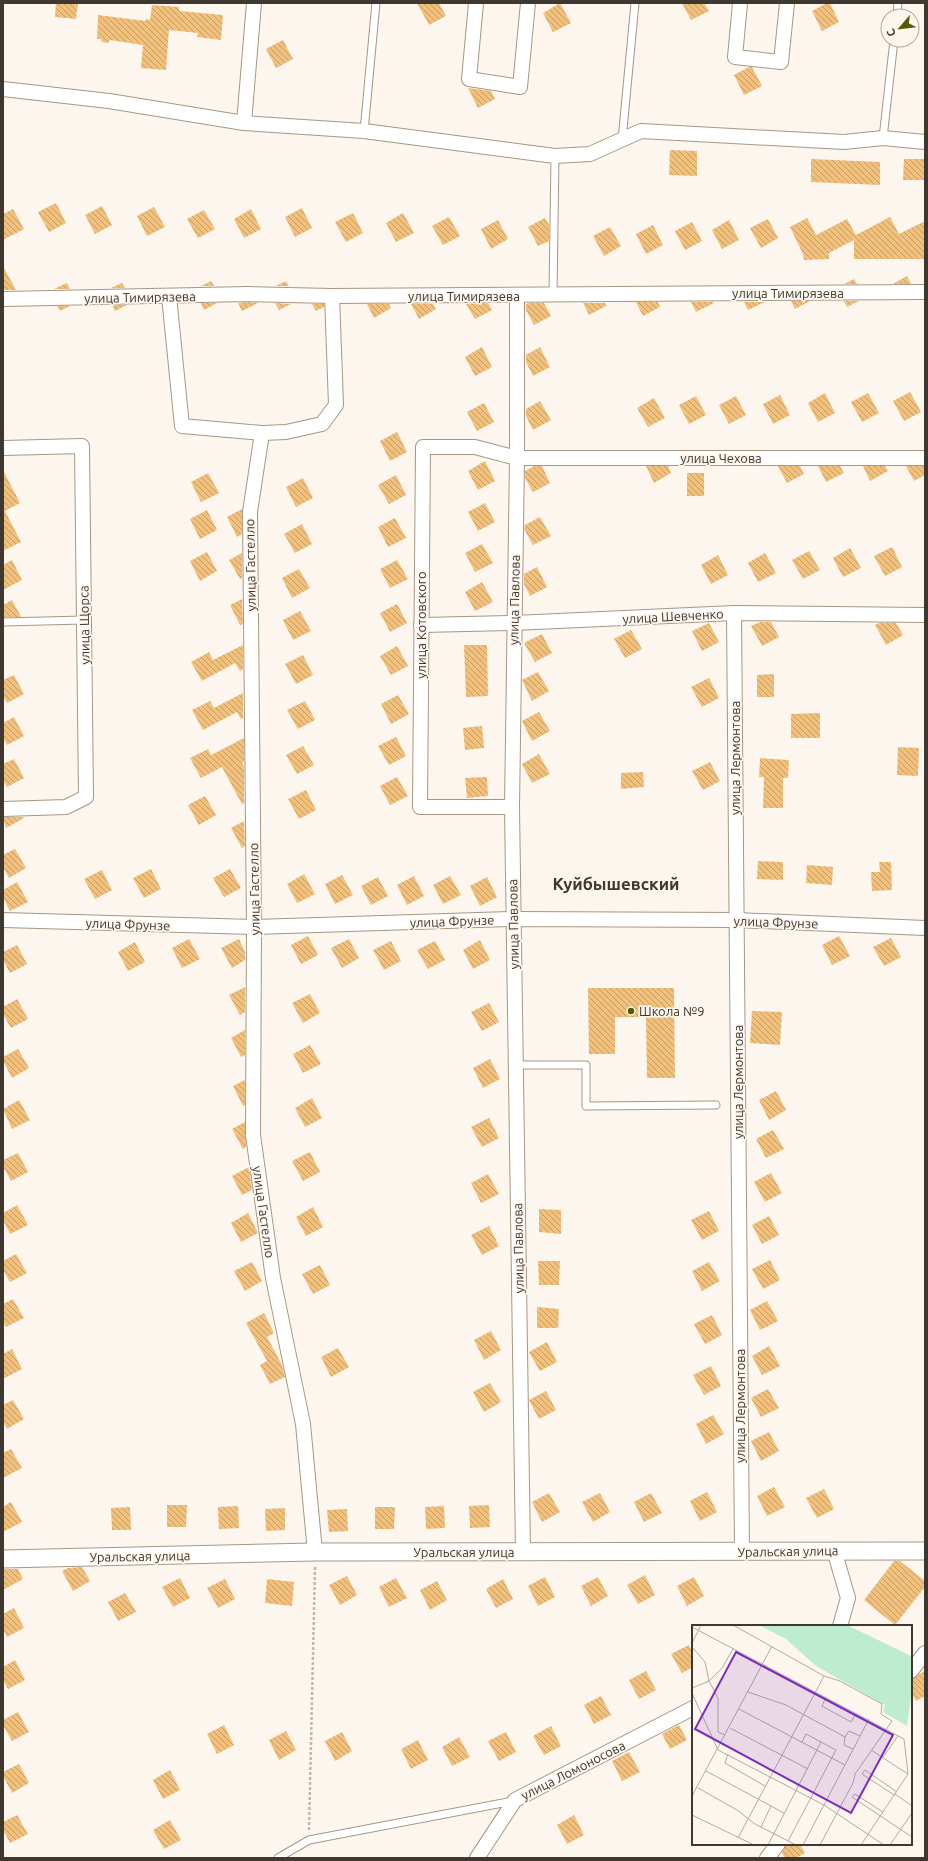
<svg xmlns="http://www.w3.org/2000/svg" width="928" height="1861" font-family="Ubuntu,sans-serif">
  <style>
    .building { fill: url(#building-back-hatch) }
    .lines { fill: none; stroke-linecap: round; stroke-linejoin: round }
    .service-casing { stroke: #a69784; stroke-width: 9 }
    .minor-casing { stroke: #a69784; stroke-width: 16 }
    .tertiary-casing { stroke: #a69784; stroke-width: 19 }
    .path { stroke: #beb8b0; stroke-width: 2.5; stroke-dasharray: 3 2; stroke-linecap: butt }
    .service { stroke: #fff; stroke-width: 7 }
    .minor { stroke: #fff; stroke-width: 14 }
    .tertiary { stroke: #fff; stroke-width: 17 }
    .poi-dot { fill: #525f00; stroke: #fdf6ee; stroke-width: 1.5 }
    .labels { text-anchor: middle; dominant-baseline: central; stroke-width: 3.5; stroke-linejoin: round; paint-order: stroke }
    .street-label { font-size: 13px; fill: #3e3830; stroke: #fdf6ee }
    .poi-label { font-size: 13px; fill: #3e3830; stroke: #fdf6ee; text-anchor: start }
    .district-label { font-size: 17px; font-weight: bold; fill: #3e3830; stroke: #fdf6ee }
    .inset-road { fill: none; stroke: #b1aaa2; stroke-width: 1 }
    .view { fill: #7b2cbf; fill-opacity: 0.15; stroke: #7b2cbf; stroke-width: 2 }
    .inset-edge { fill: none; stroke: #3e3830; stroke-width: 2 }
  </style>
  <defs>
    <pattern id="building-back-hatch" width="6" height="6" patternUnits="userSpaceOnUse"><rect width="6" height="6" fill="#f3c07a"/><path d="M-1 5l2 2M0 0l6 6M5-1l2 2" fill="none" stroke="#c69d64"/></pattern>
  </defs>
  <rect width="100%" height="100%" fill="#fdf6ee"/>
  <g class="building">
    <polygon points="56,3 78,3 76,19 55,17"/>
    <polygon points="417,3 439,3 446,16 429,25"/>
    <polygon points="560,3 571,23 553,32 543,13"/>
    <polygon points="682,3 704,3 709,11 691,20"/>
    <polygon points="827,3 830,3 839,22 822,31 812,11"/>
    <polygon points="152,5 179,7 179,11 223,15 221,40 197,37 198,33 169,30 166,70 141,68 143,45 110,40 108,43 102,42 101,39 97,39 98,15 146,21 146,19 150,20"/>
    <polygon points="283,40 293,59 276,68 266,49"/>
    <polygon points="749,67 752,67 762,86 744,95 734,75"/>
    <polygon points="468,88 491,91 495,99 478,108"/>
    <polygon points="670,150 697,151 697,176 669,175"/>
    <polygon points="811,159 880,162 880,185 811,182"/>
    <polygon points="904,159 925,159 924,180 903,180"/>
    <polygon points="56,203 66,223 49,232 38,212"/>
    <polygon points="102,206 112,225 95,234 85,215"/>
    <polygon points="154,207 165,227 147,236 137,216"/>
    <polygon points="302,208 312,228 295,237 285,217"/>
    <polygon points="13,209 24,229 3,240 3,214"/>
    <polygon points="251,209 261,229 244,238 234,219"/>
    <polygon points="204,210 215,229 198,238 187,219"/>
    <polygon points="353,213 363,233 346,242 335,222"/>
    <polygon points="403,213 414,233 396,242 386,223"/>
    <polygon points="449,217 460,236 443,245 432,226"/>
    <polygon points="890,217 899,234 925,221 925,259 854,259 854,240 829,253 829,259 804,260 803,254 790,227 807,218 816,235 847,219 856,235"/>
    <polygon points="545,218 549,225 549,241 538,246 528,227"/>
    <polygon points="768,219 778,238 761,248 750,228"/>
    <polygon points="498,220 508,239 491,249 481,229"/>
    <polygon points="729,220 739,240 722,249 712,230"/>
    <polygon points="692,222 702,241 685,250 675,231"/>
    <polygon points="653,225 663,245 646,254 636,234"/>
    <polygon points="610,227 621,246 604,256 593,236"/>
    <polygon points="3,266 16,290 3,290"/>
    <polygon points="907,276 911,284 893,284"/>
    <polygon points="854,279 857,284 844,284"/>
    <polygon points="211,281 214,286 201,286"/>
    <polygon points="286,281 289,286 276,286"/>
    <polygon points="67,283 70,289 54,289"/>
    <polygon points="122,283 125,288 111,288"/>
    <polygon points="791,301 810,301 795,309"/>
    <polygon points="844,301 859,301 847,307"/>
    <polygon points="636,302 658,302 660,307 643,316"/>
    <polygon points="691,302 713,302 714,303 696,312"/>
    <polygon points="744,302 765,302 748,310"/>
    <polygon points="201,303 217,303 204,310"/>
    <polygon points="238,303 248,302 258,303 242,311"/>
    <polygon points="275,303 291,304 279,310"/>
    <polygon points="488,303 492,310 475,319 466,304"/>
    <polygon points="528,303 544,303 551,316 534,325 526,310 526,305"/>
    <polygon points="583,303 605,303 606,306 589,315"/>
    <polygon points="312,304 324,304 324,307 316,311"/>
    <polygon points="367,304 389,304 391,308 374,318"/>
    <polygon points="411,304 433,304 436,309 419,319"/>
    <polygon points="112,305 127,305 115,311"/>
    <polygon points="57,306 70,306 60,311"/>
    <polygon points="482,347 492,367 475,376 465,357"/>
    <polygon points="540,347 550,367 533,376 526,362 526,355"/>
    <polygon points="910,392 921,412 904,421 893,401"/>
    <polygon points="825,393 835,413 818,422 808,403"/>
    <polygon points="868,393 879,413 862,422 851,402"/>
    <polygon points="780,395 790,415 773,424 763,404"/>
    <polygon points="696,396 706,415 689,424 679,405"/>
    <polygon points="736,396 746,415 729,424 719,405"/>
    <polygon points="654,398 665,418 648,427 637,408"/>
    <polygon points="540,401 551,420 533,430 526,416 526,409"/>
    <polygon points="484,403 494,422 477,431 467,412"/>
    <polygon points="397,432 407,452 390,461 380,441"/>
    <polygon points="485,461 495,481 478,490 468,471"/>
    <polygon points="534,466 542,466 550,483 533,492 525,478 525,471"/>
    <polygon points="646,466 668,466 671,473 654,483"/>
    <polygon points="778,466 800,466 804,474 787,483"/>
    <polygon points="818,466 840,466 844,473 826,482"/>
    <polygon points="863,466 885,466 888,471 870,481"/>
    <polygon points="906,466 925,466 925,475 914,481"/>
    <polygon points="3,470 20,503 5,511 21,542 3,551"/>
    <polygon points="208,473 219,493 201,502 191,482"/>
    <rect x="687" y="473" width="17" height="23"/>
    <polygon points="396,475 406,495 389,504 378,485"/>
    <polygon points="303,478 313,498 296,507 286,487"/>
    <polygon points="485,503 495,522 478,531 468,512"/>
    <polygon points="242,509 242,534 237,537 227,517"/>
    <polygon points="207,510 217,530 200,539 190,519"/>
    <polygon points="540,517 551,536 533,545 524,529 525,525"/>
    <polygon points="395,518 406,538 388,547 378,527"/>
    <polygon points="302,524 312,544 295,553 284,534"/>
    <polygon points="482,544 493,563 475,572 465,553"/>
    <polygon points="892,547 902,567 885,576 874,556"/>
    <polygon points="850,548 861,568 843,577 833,558"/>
    <polygon points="809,551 820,570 803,579 792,560"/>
    <polygon points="207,552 217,571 200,581 190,561"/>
    <polygon points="242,553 242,578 240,579 229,560"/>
    <polygon points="765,553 776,573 758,582 748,563"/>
    <polygon points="718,555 728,575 711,584 701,565"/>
    <polygon points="12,560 22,580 3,590 3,565"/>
    <polygon points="397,560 408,579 390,588 380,569"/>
    <polygon points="537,567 547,587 530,596 524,584 524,574"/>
    <polygon points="299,569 310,588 292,598 282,578"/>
    <polygon points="482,582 493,602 475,611 465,592"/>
    <polygon points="242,599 243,624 240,625 230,605"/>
    <polygon points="12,600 21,617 3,617 3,605"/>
    <polygon points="397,604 407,623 390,632 380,613"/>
    <polygon points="300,611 311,631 293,640 283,620"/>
    <polygon points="760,622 771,622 779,637 762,646 751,626"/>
    <polygon points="709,623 719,642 702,651 692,631"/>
    <polygon points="879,623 896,623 903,635 886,645 875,625"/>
    <polygon points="631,630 642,649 625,658 614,639"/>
    <polygon points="542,634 552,653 535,662 524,643"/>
    <polygon points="243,645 243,669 240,671 235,663 202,681 191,662 209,652 213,660"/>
    <polygon points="464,645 487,645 488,696 466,697"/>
    <polygon points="397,646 408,666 391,675 380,656"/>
    <polygon points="303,655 313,675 296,684 285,664"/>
    <polygon points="538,672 549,691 532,701 522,680"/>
    <polygon points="774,674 774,697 757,697 757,675"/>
    <polygon points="14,675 24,694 7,703 3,696 3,680"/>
    <polygon points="709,678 719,698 702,707 691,687"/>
    <polygon points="243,693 243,718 241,719 237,712 203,730 192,710 210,701 214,708"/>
    <polygon points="398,695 409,714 391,724 381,704"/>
    <polygon points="305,701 315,720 298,729 287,710"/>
    <polygon points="539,712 550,731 532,741 522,721"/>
    <polygon points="820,713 820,738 791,738 791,714"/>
    <polygon points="14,717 24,736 7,745 3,738 3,723"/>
    <polygon points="482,726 484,748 465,750 463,728"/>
    <polygon points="396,737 406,756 389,765 378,746"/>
    <polygon points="244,738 244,762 242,763 244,767 244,803 242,804 222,767 201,778 190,758 208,749 211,755"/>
    <polygon points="303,746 314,765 297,774 286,755"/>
    <polygon points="898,747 919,748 918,776 897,775"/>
    <polygon points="539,754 550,774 532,783 522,764"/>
    <polygon points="760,758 789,760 788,778 783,778 783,808 763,808 764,777 759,777"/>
    <polygon points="14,759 24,778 7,787 3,780 3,764"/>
    <polygon points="710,762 720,781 703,790 692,771"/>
    <polygon points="643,772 644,787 621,789 621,773"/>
    <polygon points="397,777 408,796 390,805 380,786"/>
    <polygon points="487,777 488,796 467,798 465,778"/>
    <polygon points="306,790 316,810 299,819 288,799"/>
    <polygon points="205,796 216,815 199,825 188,805"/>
    <polygon points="3,817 23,817 24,818 6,828"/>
    <polygon points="244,821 245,846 242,848 231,828"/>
    <polygon points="15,849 26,868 9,878 3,867 3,855"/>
    <polygon points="758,861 783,862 783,880 757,879"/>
    <polygon points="879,862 891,862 892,890 872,891 871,872 880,872"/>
    <polygon points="807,865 833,867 832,885 806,883"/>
    <polygon points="151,869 161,889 144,898 133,878"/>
    <polygon points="230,869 241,888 224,897 213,878"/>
    <polygon points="102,870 112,890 95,899 84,879"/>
    <polygon points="304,874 315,894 297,903 287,884"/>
    <polygon points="342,875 353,895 335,904 325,884"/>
    <polygon points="414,876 424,896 407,905 397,885"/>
    <polygon points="450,876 461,895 443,904 433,885"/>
    <polygon points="378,877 388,896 371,905 361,886"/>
    <polygon points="487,877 497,897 480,906 470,886"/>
    <polygon points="17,882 28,902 10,911 3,897 3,890"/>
    <polygon points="308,936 318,955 301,964 291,945"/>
    <polygon points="839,936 850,956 832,965 822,945"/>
    <polygon points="891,938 901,957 884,966 873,947"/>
    <polygon points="189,939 200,959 182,968 172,948"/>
    <polygon points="239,939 245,952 245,960 232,968 221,948"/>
    <polygon points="349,939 359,958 342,968 331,948"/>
    <polygon points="480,940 490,960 473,969 463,950"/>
    <polygon points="391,941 401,961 384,970 373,950"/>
    <polygon points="435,941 445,960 428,969 417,950"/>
    <polygon points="135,942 145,962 128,971 118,952"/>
    <polygon points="17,945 27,964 10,973 3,960 3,952"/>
    <polygon points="245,987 245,1012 240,1015 229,995"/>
    <polygon points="588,988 674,988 675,1078 647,1078 646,1017 615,1017 615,1054 589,1054"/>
    <polygon points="310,994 320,1013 303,1023 292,1003"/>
    <polygon points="17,999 28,1019 11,1028 3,1014 3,1007"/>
    <polygon points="489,1003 499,1022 482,1031 471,1012"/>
    <polygon points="752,1011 782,1012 780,1045 750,1043"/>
    <polygon points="245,1030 245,1055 241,1057 231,1038"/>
    <polygon points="310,1045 321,1064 303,1073 293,1054"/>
    <polygon points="18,1049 29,1068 12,1078 3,1061 3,1057"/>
    <polygon points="490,1059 500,1079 483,1088 473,1068"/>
    <polygon points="245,1080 245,1105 243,1106 233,1086"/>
    <polygon points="776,1091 786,1110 769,1120 759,1100"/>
    <polygon points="312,1098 322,1118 305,1127 295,1108"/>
    <polygon points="19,1100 30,1120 12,1129 3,1109"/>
    <polygon points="489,1118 499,1138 482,1147 471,1127"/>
    <polygon points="245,1122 246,1147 243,1149 232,1129"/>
    <polygon points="773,1130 784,1149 766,1158 756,1139"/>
    <polygon points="310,1152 320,1172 303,1181 292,1161"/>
    <polygon points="18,1153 28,1172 11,1181 3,1166 3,1160"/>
    <polygon points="249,1167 252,1190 242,1195 232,1176"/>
    <polygon points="771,1173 782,1193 765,1202 754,1182"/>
    <polygon points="488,1174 499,1194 481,1203 471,1183"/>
    <polygon points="17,1205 28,1225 10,1234 3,1220 3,1213"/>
    <polygon points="313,1207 323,1227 306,1236 296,1217"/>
    <polygon points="539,1209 561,1210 561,1234 539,1232"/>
    <polygon points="709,1211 719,1231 702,1240 691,1220"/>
    <polygon points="248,1213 258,1233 241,1242 231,1223"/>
    <polygon points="769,1216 779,1235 762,1244 752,1225"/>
    <polygon points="489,1226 499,1246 482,1255 471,1235"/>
    <polygon points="16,1254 27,1273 10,1282 3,1270 3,1261"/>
    <polygon points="770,1260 780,1280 763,1289 752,1269"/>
    <polygon points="538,1261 560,1261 559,1285 539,1285"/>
    <polygon points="252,1262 262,1281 245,1291 234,1271"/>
    <polygon points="709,1262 720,1281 702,1291 692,1271"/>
    <polygon points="320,1265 330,1285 313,1294 302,1274"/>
    <polygon points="13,1299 24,1318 6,1327 3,1321 3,1304"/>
    <polygon points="767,1301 778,1321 760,1330 750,1310"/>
    <polygon points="537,1307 559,1309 558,1328 537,1328"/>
    <polygon points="264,1313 274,1333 267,1337 282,1365 285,1377 270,1384 260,1365 267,1361 246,1323"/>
    <polygon points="712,1315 722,1335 705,1344 694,1324"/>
    <polygon points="491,1331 501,1350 484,1360 474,1340"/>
    <polygon points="547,1342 557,1362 540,1371 529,1352"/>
    <polygon points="769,1346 780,1366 762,1375 752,1356"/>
    <polygon points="338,1348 349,1367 331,1377 321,1357"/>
    <polygon points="12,1349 22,1369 3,1379 3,1354"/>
    <polygon points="711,1366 721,1386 704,1395 693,1375"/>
    <polygon points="490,1383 501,1402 484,1412 473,1392"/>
    <polygon points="768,1389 779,1408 761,1417 751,1398"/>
    <polygon points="546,1391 556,1410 539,1419 529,1400"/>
    <polygon points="13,1400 24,1419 7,1429 3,1422 3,1405"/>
    <polygon points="713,1415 724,1434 706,1444 696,1424"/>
    <polygon points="769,1432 779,1451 761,1461 751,1441"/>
    <polygon points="11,1449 22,1468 3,1478 3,1453"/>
    <polygon points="774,1487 785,1507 767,1516 757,1496"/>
    <polygon points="824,1489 834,1509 817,1518 806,1498"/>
    <polygon points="707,1492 717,1512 700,1521 690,1501"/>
    <polygon points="549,1493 560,1512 542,1522 532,1502"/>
    <polygon points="600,1493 610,1512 593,1522 582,1502"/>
    <polygon points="651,1493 662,1513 644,1522 634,1502"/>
    <polygon points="11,1502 22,1522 3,1532 3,1507"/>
    <polygon points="167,1505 187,1505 186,1527 167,1527"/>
    <polygon points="489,1505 490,1527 470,1528 469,1506"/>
    <polygon points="238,1506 239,1528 219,1529 218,1507"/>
    <polygon points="444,1506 445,1528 426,1529 425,1507"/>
    <polygon points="130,1507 131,1530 112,1530 111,1508"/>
    <polygon points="375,1507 395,1507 394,1529 375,1529"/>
    <polygon points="285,1508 285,1530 266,1531 265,1509"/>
    <polygon points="347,1509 348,1531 329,1532 327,1510"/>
    <polygon points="894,1561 900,1561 925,1581 925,1587 895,1625 864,1600"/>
    <polygon points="82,1567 90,1581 73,1591 62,1571 68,1568"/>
    <polygon points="3,1569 18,1569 23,1579 3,1590"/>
    <polygon points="645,1575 655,1595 638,1604 627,1585"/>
    <polygon points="347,1576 357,1595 340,1605 329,1585"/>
    <polygon points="545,1577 555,1597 538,1606 528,1586"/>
    <polygon points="598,1577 608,1596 591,1606 581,1586"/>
    <polygon points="694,1577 704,1596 687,1606 677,1586"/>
    <polygon points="180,1578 190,1598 173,1607 162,1587"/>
    <polygon points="396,1578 407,1598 389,1607 379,1587"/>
    <polygon points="225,1579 235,1599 218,1608 207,1588"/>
    <polygon points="267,1579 294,1582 292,1606 265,1603"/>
    <polygon points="503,1579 513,1599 496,1608 486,1589"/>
    <polygon points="437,1581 447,1600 430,1610 420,1590"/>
    <polygon points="125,1593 136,1612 118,1621 108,1602"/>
    <polygon points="14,1608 24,1628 7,1637 3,1629 3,1614"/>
    <polygon points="689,1645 693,1653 693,1667 682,1673 671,1654"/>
    <polygon points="15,1660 25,1680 8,1689 3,1680 3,1667"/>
    <polygon points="646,1671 656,1690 639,1699 629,1680"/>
    <polygon points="925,1671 925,1696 916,1701 911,1692 911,1679"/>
    <polygon points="601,1696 611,1715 594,1724 584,1705"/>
    <polygon points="18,1712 29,1732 12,1741 3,1725 3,1720"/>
    <polygon points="224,1725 234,1745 217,1754 207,1734"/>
    <polygon points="679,1725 687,1740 670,1749 662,1734"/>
    <polygon points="551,1726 561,1746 544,1755 533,1736"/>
    <polygon points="286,1731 296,1750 279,1760 269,1740"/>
    <polygon points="342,1732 352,1751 335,1761 325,1741"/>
    <polygon points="506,1732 516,1752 499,1761 488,1741"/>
    <polygon points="459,1737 470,1757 452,1766 442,1747"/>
    <polygon points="418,1740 428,1760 411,1769 401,1749"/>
    <polygon points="629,1752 640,1772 622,1781 612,1761"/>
    <polygon points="19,1764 29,1783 12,1793 3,1776 3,1772"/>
    <polygon points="170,1770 180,1790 163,1799 153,1780"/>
    <polygon points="17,1815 28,1834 10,1843 3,1830 3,1822"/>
    <polygon points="574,1815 584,1835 567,1844 557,1825"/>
    <polygon points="170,1820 181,1840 164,1849 153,1830"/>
    <polygon points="786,1844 800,1844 805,1853 796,1858 785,1858 782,1853"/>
  </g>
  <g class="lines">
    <g class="service-casing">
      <g id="service">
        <polyline points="897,16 898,3"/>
        <polyline points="364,131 376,3"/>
        <polyline points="883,138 894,40"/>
        <polyline points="622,140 635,3"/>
        <polyline points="553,295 555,156"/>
        <polyline points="3,622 84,620"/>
        <polyline points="515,1065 586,1065 586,1106 716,1105"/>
        <polyline points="278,1858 309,1840 513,1801"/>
      </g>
    </g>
    <g class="minor-casing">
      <g id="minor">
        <polyline points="476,3 469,79 520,87 528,3"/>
        <polyline points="740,3 735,57 781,62 787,3"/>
        <polyline points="3,89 109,101 244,123 364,131 555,156 590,154 641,131 844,142 883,138 925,142"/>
        <polyline points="244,123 254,3"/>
        <polyline points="517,295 517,458 512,807 523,1552"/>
        <polyline points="169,296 182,426 262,433 250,512 254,927 253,1135 273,1278 303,1424 315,1552"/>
        <polyline points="3,299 248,294 332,296 925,292"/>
        <polyline points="262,433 286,432 322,424 336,405 332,296"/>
        <polyline points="3,448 82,446 86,797 66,807 3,809"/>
        <polyline points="734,613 742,1552"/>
        <polyline points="421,625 514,623 734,613 925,615"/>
        <polyline points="512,807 420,807 423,447 475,447 517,458 925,458"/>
        <polyline points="3,920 254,927 513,919 736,920 925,928"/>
        <polyline points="834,1550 848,1598 840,1626"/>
        <polyline points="911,1671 925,1653"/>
        <polyline points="477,1858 515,1800 693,1708"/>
        <polyline points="767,1858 778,1844"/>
      </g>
    </g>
    <g class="tertiary-casing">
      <polyline id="tertiary" points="3,1559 315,1552 925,1551"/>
    </g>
    <polyline class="path" points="309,1830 315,1567"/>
    <use href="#service" class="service"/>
    <use href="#minor" class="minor"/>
    <use href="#tertiary" class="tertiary"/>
  </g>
  <circle class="poi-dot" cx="631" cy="1011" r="4"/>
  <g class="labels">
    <g class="street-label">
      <text x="788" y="293">улица Тимирязева</text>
      <text x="464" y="296">улица Тимирязева</text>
      <text transform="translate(140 297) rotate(-1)">улица Тимирязева</text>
      <text x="721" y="458">улица Чехова</text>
      <text transform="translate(250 565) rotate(-91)">улица Гастелло</text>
      <text transform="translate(514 600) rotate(-89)">улица Павлова</text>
      <text transform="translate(673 616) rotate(-3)">улица Шевченко</text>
      <text transform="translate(84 625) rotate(-91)">улица Щорса</text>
      <text transform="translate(421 625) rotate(-90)">улица Котовского</text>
      <text transform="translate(735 758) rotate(-90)">улица Лермонтова</text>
      <text transform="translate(254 889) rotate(-91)">улица Гастелло</text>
      <text transform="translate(452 921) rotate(-2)">улица Фрунзе</text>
      <text transform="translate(776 922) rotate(2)">улица Фрунзе</text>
      <text transform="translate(128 924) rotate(2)">улица Фрунзе</text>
      <text transform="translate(513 924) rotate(-91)">улица Павлова</text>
      <text transform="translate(738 1082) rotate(-90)">улица Лермонтова</text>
      <text transform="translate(264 1212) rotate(82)">улица Гастелло</text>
      <text transform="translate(518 1248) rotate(-91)">улица Павлова</text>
      <text transform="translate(740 1406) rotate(-90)">улица Лермонтова</text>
      <text transform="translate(788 1551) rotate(-1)">Уральская улица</text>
      <text x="464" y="1552">Уральская улица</text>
      <text transform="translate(140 1556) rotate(-1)">Уральская улица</text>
      <text transform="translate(573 1770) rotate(-27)">улица Ломоносова</text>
    </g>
    <g class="poi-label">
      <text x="639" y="1011">Школа №9</text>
    </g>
    <g class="district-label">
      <text x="616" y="883">Куйбышевский</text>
    </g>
  </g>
  <g transform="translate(692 1625)">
    <rect width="220" height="220" fill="#fdf6ee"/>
    <path d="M67,0H155L219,31L220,65L215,101L191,87L193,80L124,41L94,14Z" fill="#bdeccf"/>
    <path class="inset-road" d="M41,0L132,51L148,56L190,79L189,89L200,96L163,149L161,158L128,220M0,2L212,114L216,149M0,18L9,0M0,22L13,37L17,56L26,73V107L33,110M0,63L17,56L30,43L41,24M56,67L94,80L153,112L157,106L168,111M0,68L26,125L132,180L192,220M134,72L130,81L159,97L164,88M47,84L153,140M38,103L116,144M153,112L152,120L161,124M179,125L216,149M36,129L33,138L73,161M191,132L206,111M14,146L92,188M6,163L45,185L63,199L104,220M203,169L220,181M202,170L170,149L173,145L205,167M0,171L80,21M191,187L163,169L160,172L220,212M0,190L62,220M69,202L79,181M46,213L132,51M96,216L144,125L114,109L110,117M76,220L129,117M111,220L177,94M169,220L216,149M198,220L220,188"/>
    <path class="view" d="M44,27L201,110L159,188L3,104Z"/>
    <rect width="220" height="220" class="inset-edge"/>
  </g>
  <rect width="928" height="1861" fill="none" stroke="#3e3830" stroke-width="8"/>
  <g transform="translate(900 28) rotate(242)"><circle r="19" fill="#fdf6ee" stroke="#b1aaa2"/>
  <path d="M0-3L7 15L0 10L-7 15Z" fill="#525f00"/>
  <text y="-6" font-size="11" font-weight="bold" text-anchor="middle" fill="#3e3830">С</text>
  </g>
</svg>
